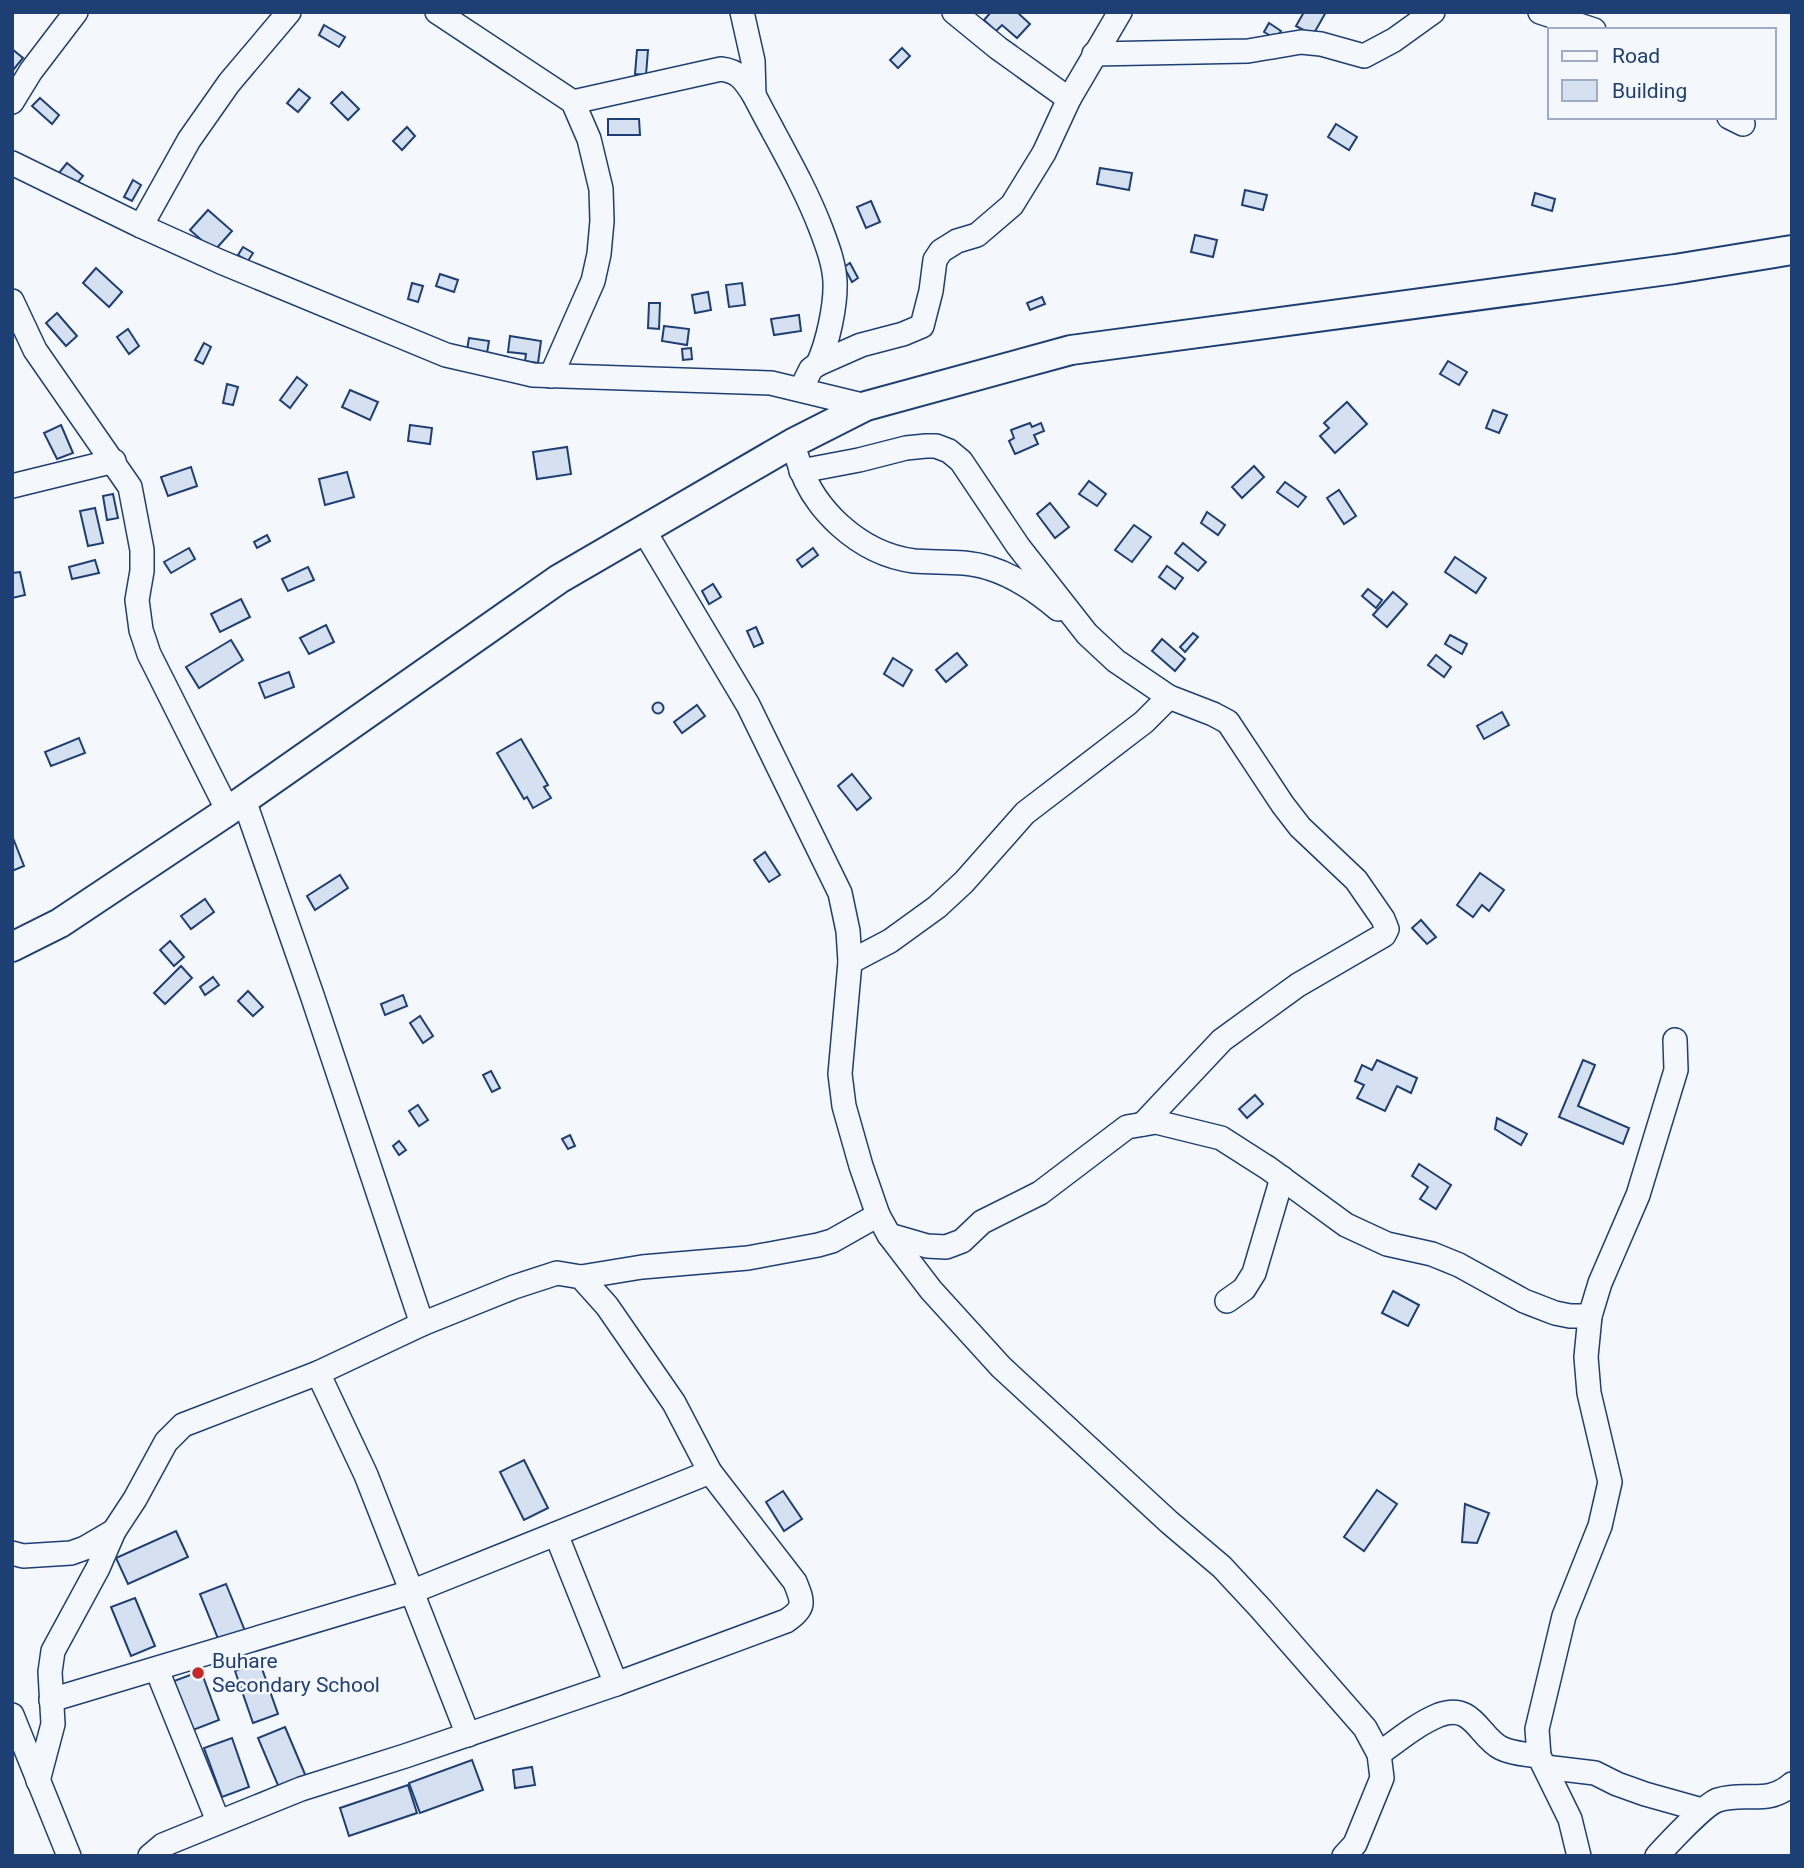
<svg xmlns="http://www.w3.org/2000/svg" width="1804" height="1868" font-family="Roboto,sans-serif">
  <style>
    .building { fill: #d5e0f0; stroke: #1d3f73; stroke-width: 2 }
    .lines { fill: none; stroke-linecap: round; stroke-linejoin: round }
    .minor-casing { stroke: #1d3f73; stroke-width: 26 }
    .major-casing { stroke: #1d3f73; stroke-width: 32 }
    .minor { stroke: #f4f7fb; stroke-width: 23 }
    .major { stroke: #f4f7fb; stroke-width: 28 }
    .poi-dot { fill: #c62828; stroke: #f4f7fb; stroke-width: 2.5 }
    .labels { text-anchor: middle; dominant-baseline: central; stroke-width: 5; stroke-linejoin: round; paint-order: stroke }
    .poi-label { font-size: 21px; fill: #1d3f73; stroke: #f4f7fb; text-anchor: start }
  </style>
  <rect width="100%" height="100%" fill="#f4f7fb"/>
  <g class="building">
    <polygon points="991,12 1017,12 1030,24 1017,38 1002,25 996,31 984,20"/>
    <polygon points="1304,12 1326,12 1313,35 1296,26"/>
    <polygon points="1269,23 1281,31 1276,39 1264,32"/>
    <polygon points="324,25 345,37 339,47 319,35"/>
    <polygon points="902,48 910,56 898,68 890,60"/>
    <polygon points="12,49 23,58 14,69 12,68"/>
    <polygon points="637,50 648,50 646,75 635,74"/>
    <polygon points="299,89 310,98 298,112 287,103"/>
    <polygon points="342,92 359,109 348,120 331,103"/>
    <polygon points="40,98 59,115 52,124 32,106"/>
    <polygon points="608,119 639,119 640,135 608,135"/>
    <polygon points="1336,124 1357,137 1349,150 1328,137"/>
    <polygon points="407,127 415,136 402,150 393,141"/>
    <polygon points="67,163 83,176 74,187 58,174"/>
    <polygon points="1100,168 1132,173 1129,190 1097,184"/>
    <polygon points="133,180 141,185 132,201 124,197"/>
    <polygon points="1245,190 1267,195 1263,210 1242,205"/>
    <polygon points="1535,193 1555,199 1552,211 1532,205"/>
    <polygon points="871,201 880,222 866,228 857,207"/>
    <polygon points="208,210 232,231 214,251 190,230"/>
    <polygon points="1195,235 1217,240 1213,257 1191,252"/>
    <polygon points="243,247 253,253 248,261 238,255"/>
    <polygon points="850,263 858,278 852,282 844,267"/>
    <polygon points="96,268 122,292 109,307 83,283"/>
    <polygon points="440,274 458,280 454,292 436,286"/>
    <polygon points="412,283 423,286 418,302 408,299"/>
    <polygon points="742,283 745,305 729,307 726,285"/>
    <polygon points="708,292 711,310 695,313 692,295"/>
    <polygon points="1042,297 1045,304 1030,310 1027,303"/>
    <polygon points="649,303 660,303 659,329 648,328"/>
    <polygon points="57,313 77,336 66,346 46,323"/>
    <polygon points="799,315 801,331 774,335 771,319"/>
    <polygon points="664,326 689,329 687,345 662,341"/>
    <polygon points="128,329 139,346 129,354 117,337"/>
    <polygon points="510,336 541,341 538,363 525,361 526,354 508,352"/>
    <polygon points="469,338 489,341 487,353 467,350"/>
    <polygon points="204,343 211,347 203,364 195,360"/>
    <polygon points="691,348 692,359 683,360 682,349"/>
    <polygon points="1448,361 1467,372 1459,385 1440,374"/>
    <polygon points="297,377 307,385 290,408 280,400"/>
    <polygon points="227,384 238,387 233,405 223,403"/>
    <polygon points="350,390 378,402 370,420 342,407"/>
    <polygon points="1347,402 1367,424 1335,453 1320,436 1329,428 1324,423"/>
    <polygon points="1493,410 1507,415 1499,433 1486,428"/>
    <polygon points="1030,423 1032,427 1041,423 1044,431 1034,435 1038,444 1015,454 1009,441 1014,438 1011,430"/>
    <polygon points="61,425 73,453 57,459 44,433"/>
    <polygon points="410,425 432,428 430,444 408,441"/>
    <polygon points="567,447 571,474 537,479 533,452"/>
    <polygon points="1254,466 1264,477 1242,498 1232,487"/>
    <polygon points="191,467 197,486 168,496 161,477"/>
    <polygon points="347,472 354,497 325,505 319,479"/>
    <polygon points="1089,481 1106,494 1097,506 1079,494"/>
    <polygon points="1285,482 1306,497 1298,507 1277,492"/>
    <polygon points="1339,490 1356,516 1344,524 1327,498"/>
    <polygon points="113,494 118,518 107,520 103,496"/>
    <polygon points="1050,503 1069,527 1055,538 1037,514"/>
    <polygon points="95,508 103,543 88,546 80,511"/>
    <polygon points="1207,512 1225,525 1218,535 1201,523"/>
    <polygon points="1134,525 1151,537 1132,562 1115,550"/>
    <polygon points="267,535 270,541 257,548 254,542"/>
    <polygon points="1183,543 1206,562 1198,571 1175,553"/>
    <polygon points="189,548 195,559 171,573 164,562"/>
    <polygon points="813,548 818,555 802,567 797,560"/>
    <polygon points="1455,557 1486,578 1476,593 1445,572"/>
    <polygon points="95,560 99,573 72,579 69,567"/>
    <polygon points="1167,566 1183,578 1175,589 1159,577"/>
    <polygon points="308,567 314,580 288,591 282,579"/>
    <polygon points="20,572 25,595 12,598 12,573"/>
    <polygon points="713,584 721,597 709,604 702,591"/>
    <polygon points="1368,589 1382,600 1376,608 1362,596"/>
    <polygon points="1393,592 1407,604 1387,627 1373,615"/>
    <polygon points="241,599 250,617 220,632 211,614"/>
    <polygon points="326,625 334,642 309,654 300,638"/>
    <polygon points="756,627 763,643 754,647 747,631"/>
    <polygon points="1193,633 1198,637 1185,652 1180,647"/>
    <polygon points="1450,635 1467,644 1462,654 1445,644"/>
    <polygon points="1162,639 1185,659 1175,671 1152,651"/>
    <polygon points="231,640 243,660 199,688 186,667"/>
    <polygon points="957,653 967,665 946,682 936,670"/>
    <polygon points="1436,655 1451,667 1444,677 1428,665"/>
    <polygon points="893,658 912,670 903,686 884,674"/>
    <polygon points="289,672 294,687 265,698 259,683"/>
    <circle cx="658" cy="708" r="5.5"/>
    <polygon points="697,705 705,716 682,733 674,722"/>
    <polygon points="1502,712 1509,725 1484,739 1477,726"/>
    <polygon points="79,738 85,753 51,766 45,752"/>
    <polygon points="521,739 548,785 544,787 551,798 533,808 527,797 524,799 497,753"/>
    <polygon points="852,774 871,798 857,810 838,786"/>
    <polygon points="13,838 24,866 12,871 12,839"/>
    <polygon points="765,852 780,875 769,882 754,860"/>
    <polygon points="1480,873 1504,890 1489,911 1482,905 1473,917 1457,905"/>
    <polygon points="340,875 348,888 315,910 307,896"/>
    <polygon points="205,899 214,912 191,929 181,916"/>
    <polygon points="1421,920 1436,937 1427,944 1412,928"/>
    <polygon points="170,941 184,957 174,966 160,950"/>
    <polygon points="181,966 192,978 165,1004 154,993"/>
    <polygon points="213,977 219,985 205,995 200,987"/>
    <polygon points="248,991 263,1007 253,1016 238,1001"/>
    <polygon points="403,995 407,1006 385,1015 381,1004"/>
    <polygon points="420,1016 433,1036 423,1043 410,1023"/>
    <polygon points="1377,1060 1417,1078 1411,1093 1397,1086 1385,1111 1357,1098 1364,1085 1355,1081 1362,1065 1372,1070"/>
    <polygon points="1583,1060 1595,1065 1578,1106 1629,1128 1623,1144 1559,1117"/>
    <polygon points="491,1071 500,1088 492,1092 483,1075"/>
    <polygon points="1255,1095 1263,1104 1247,1118 1239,1109"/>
    <polygon points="418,1105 428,1120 419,1126 409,1111"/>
    <polygon points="1497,1118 1527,1134 1521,1145 1495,1129"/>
    <polygon points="570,1135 575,1146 568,1149 562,1139"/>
    <polygon points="399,1141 406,1150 399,1155 393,1146"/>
    <polygon points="1419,1164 1451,1185 1436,1209 1420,1199 1428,1187 1412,1176"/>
    <polygon points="1393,1291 1419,1305 1408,1326 1382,1313"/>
    <polygon points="524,1460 548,1508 524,1520 500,1472"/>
    <polygon points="1377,1490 1397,1504 1364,1551 1344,1537"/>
    <polygon points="783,1491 802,1519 784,1531 766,1502"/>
    <polygon points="1465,1504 1489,1513 1477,1543 1462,1542"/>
    <polygon points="176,1531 188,1557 128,1584 116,1558"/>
    <polygon points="226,1584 245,1631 219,1641 200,1594"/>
    <polygon points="135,1598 155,1646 131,1656 111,1607"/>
    <polygon points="260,1663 278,1714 253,1723 235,1671"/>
    <polygon points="201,1671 219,1720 193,1730 174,1681"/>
    <polygon points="285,1727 307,1779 280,1790 258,1738"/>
    <polygon points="232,1738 249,1787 222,1797 204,1748"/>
    <polygon points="472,1760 483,1790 420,1813 409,1783"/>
    <polygon points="532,1767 535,1785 515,1788 513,1770"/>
    <polygon points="408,1785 417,1813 349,1836 340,1808"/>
  </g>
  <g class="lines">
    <g class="minor-casing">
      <g id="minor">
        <polyline points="437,12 573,102 589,139 601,189 602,221 599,254 593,281 551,376"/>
        <polyline points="742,12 753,61 754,95"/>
        <polyline points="954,12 998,48 1069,99"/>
        <polyline points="1540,12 1594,30"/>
        <polyline points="1094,54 1248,51 1301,42 1321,44 1364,56 1394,40 1433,12"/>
        <polyline points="12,102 31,71 76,12"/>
        <path d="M573,102L721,69C739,71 745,81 754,95C777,140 803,182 821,229C827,245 834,263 835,281C836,305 828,342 818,364"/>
        <polyline points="1729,117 1743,124"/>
        <polyline points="12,163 141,226 221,262 446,355 533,375 771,383 866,406"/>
        <polyline points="141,226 189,140 229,83 289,12"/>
        <polyline points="12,301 35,350 130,487 142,550 142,571 137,600 141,630 149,654 228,811"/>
        <polyline points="801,389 811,369 818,364 861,345 903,334 922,326 931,291 935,260 941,251 957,241 977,235 1012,205 1044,153 1069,99 1120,12"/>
        <path d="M797,457C811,509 860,554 914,561C939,563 965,560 989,568C1015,576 1038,592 1058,609"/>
        <polyline points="801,471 859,460 906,448 926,446 936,446 949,451 961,461 1018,546 1087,634 1116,661 1169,697 1213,714 1228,722 1283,805 1300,827 1356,880 1383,919 1387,929 1384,935 1298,985 1222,1040 1143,1124"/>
        <polyline points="12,486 114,461"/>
        <polyline points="643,529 748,705 840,893 848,931 850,962 840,1074 844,1106 861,1166 878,1215 889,1235 931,1290 1001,1367 1169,1522 1222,1567 1261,1609 1365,1728 1379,1754 1382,1778 1355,1844 1344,1856"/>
        <polyline points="244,800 312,995 422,1324"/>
        <polyline points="850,962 890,941 937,907 964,882 1025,813 1144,722 1169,697"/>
        <polyline points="889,1235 927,1246 946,1247 962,1241 982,1222 1040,1193 1127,1127 1156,1122 1221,1138 1268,1168 1346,1225 1387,1244 1432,1254 1459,1265 1524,1301 1555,1313 1570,1316 1590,1316"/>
        <polyline points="581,1277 642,1267 748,1258 818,1245 832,1241 878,1215"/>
        <polyline points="1227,1301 1244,1289 1254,1273 1282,1178"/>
        <polyline points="318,1373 366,1475 468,1735"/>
        <polyline points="556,1534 616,1684"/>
        <path d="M12,1553L23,1556L71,1553L85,1548L114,1531L135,1499L166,1442L183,1425L318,1373L422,1324L514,1287L557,1273L581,1277L607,1306L674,1403L710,1472L795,1582C803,1602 806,1608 786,1621L616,1684L405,1756L301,1789L163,1845L150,1856"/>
        <polyline points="157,1670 218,1821"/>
        <polyline points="51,1700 411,1592 710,1472"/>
        <polyline points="12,1715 69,1856"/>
        <path d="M1379,1754C1398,1740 1417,1724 1439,1715C1473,1702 1479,1737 1501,1748C1513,1754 1526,1754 1539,1756"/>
        <polyline points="1545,1767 1595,1773 1617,1784 1645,1794 1702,1810"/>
        <polyline points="38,1781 53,1724 50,1672 53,1651 98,1568 114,1531"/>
        <polyline points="1579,1856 1570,1819 1539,1756 1537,1729 1564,1616 1600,1526 1610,1482 1589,1393 1586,1357 1590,1316 1600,1283 1638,1195 1676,1070 1675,1040"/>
        <path d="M1657,1856C1668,1844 1705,1804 1718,1800C1746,1791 1767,1806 1792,1784"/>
      </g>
    </g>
    <g class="major-casing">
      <polyline id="major" points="12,947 60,923 228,811 559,579 793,443 866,406 1071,350 1675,269 1792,250"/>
    </g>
    <use href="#minor" class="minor"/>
    <use href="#major" class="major"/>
  </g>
  <circle class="poi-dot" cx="198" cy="1673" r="7"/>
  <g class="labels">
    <g class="poi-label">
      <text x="212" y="1661">Buhare<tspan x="212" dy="24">Secondary School</tspan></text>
    </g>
  </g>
  <rect width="1804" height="1868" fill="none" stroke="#1d3f73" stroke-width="28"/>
  <rect x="1548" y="28" width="228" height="91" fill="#f4f7fb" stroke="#9eadc5" stroke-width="2"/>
  <rect x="1562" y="51" width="35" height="10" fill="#f4f7fb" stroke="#9eadc5" stroke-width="2"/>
  <text x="1612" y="63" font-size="21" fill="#1d3f73">Road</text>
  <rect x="1562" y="80" width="35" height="21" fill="#d5e0f0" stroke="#9eadc5" stroke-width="2"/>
  <text x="1612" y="98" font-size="21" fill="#1d3f73">Building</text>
</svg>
